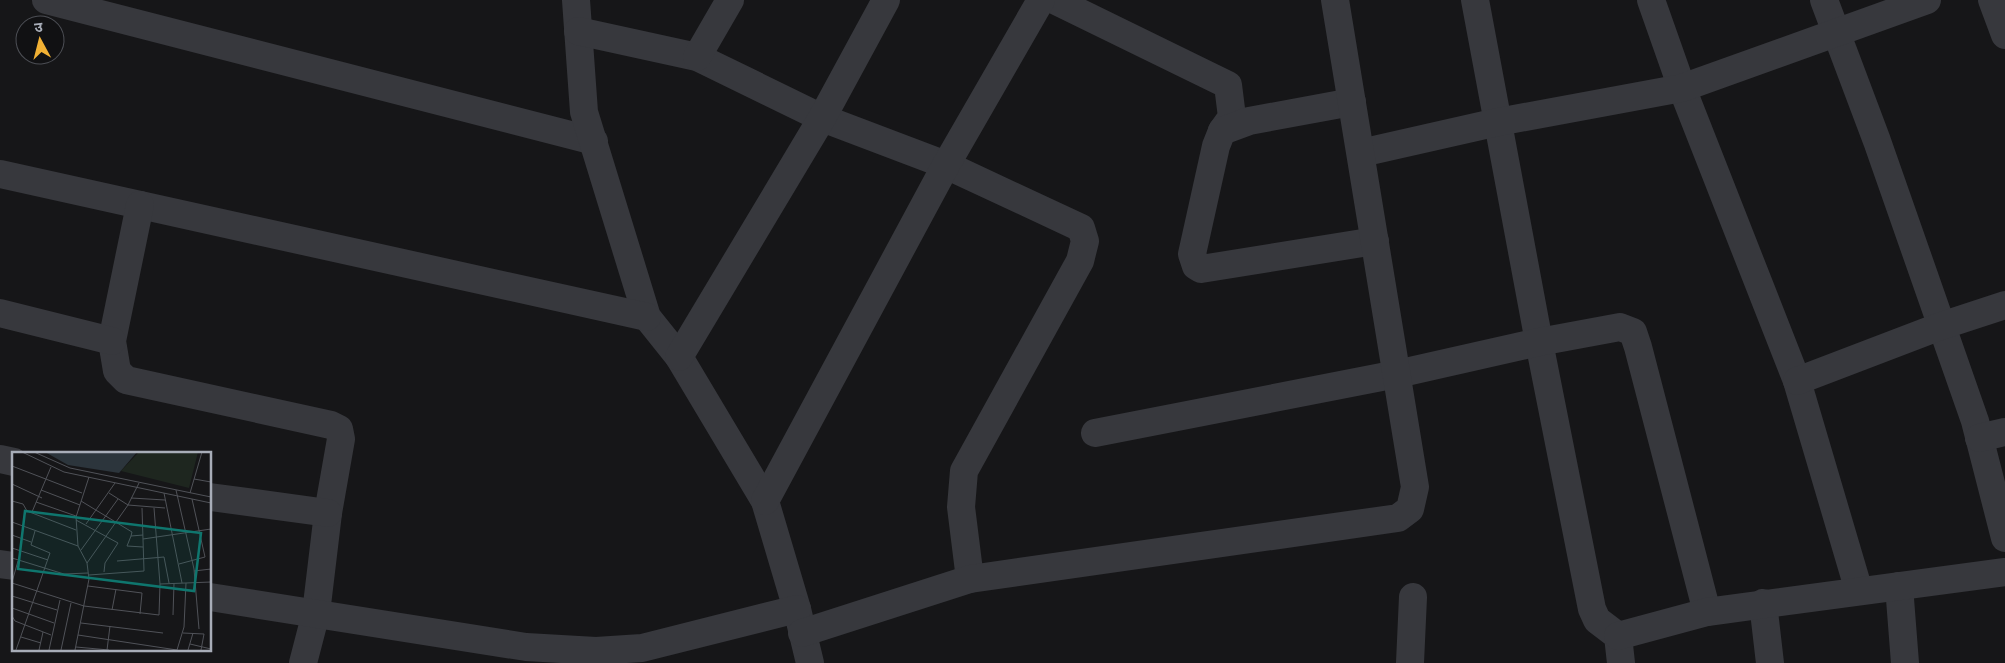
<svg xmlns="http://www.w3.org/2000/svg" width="2005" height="663" font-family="'Alegreya Sans','Noto Sans Devanagari',sans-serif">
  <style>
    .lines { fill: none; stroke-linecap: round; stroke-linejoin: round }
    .minor { stroke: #37383d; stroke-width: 28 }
    .inset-road { fill: none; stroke: #505258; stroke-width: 1 }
    .view { fill: #0f766e; fill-opacity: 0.15; stroke: #0f766e; stroke-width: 2.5 }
    .inset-edge { fill: none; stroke: #a8adb8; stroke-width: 2.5 }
  </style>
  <rect width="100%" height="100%" fill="#161618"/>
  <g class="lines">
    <g class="minor">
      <polyline points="46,0 594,141"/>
      <polyline points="576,0 584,112 647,317 679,357 765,501 797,609 810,663"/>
      <polyline points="1054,0 1228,85 1232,117 1222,131"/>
      <polyline points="1475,0 1539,342 1592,609 1597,620 1618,636 1621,663"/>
      <polyline points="1651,0 1682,88 1797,381 1859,591"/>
      <polyline points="1824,0 1877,141 1975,421 2005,538"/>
      <polyline points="1992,0 2005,35"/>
      <polyline points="578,31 697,57 822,118 946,165 1081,228 1085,241 1080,261 964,471 961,507 970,579"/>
      <polyline points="697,57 730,0"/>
      <polyline points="1352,102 1249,121 1222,131 1216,146 1192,254 1196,266 1201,269 1375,241"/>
      <polyline points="1361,153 1498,122 1682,88 1927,0"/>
      <polyline points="0,174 647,317"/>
      <polyline points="140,205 112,341 117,371 126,380 331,425 339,429 341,439 328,513 316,613 303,663"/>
      <polyline points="0,313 112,341"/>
      <polyline points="679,357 822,118 886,0"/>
      <polyline points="1797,381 1941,326 2005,305"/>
      <polyline points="1095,433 1397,374 1539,342 1620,327 1633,332 1638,347 1707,612"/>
      <polyline points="1979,438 2005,432"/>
      <polyline points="0,459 14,462"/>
      <polyline points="210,497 328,513"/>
      <polyline points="765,501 946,165 1041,0"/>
      <polyline points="0,564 14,566"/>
      <polyline points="1899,586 1905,663"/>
      <polyline points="210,597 526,647 596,651 642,648 797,609"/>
      <polyline points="1763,603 1770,663"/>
      <polyline points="802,633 970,579 1398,518 1410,509 1415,487 1335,0"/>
      <polyline points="1618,636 1707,612 2005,572"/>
      <polyline points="1410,663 1413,597"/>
    </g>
  </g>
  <g transform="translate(12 452)">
    <rect width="199" height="199" fill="#161618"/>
    <path d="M127,0H186L177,36L109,19Z" fill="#1e261f"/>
    <path d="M33,0H125L107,21L56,13Z" fill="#2c353c"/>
    <path class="inset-road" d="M10,0L52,20L199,51M22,0L58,16L199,45M0,14L70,41M182,27L199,30M0,32L30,46M29,38L68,53M164,38L182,117L187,177M97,41L116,53L153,56M152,41L170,131M178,41L190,0M119,46L153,48M0,49L11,52L15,59L64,78M69,49L120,80L119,84M24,50L64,64M20,60L39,15M64,68L106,91L93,111L92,120M0,70L66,94M74,72L103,31M0,83L19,90M131,83L119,84L115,94L131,95M131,87L199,77M0,96L36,108M69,98L106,47M0,106L52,122L76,121M105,109L152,105L157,131M75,111L116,53L127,31M167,112L193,105L180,47M182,119L199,117M77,123L132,119L130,56M0,130L6,109M0,131L72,154L147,163L148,132L142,56M148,132L199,130M76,134L130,141L128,162M0,144L45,158M0,156L42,171M100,158L104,137M161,163L162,131M0,164L3,169L39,183M69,171L151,181M171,181L192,182L189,198M66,183L165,198M9,185L29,191M178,192L199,197M64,195L97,198M4,198L38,101L19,93L23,79M27,198L31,180M37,198L48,148M49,198L59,151M63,198L77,127L75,111L66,94L64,65L77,25M95,198L98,174M165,198L172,175L174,131M176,198L181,181"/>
    <path class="view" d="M13,59L189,81L182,139L6,117Z"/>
    <rect width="199" height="199" class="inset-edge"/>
  </g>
  <g transform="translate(40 40) rotate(353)"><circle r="24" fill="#111113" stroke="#4d4f55"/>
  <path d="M0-4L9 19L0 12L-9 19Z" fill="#f2b134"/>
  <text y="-8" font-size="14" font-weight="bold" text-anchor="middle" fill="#a8adb8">उ</text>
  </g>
</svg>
